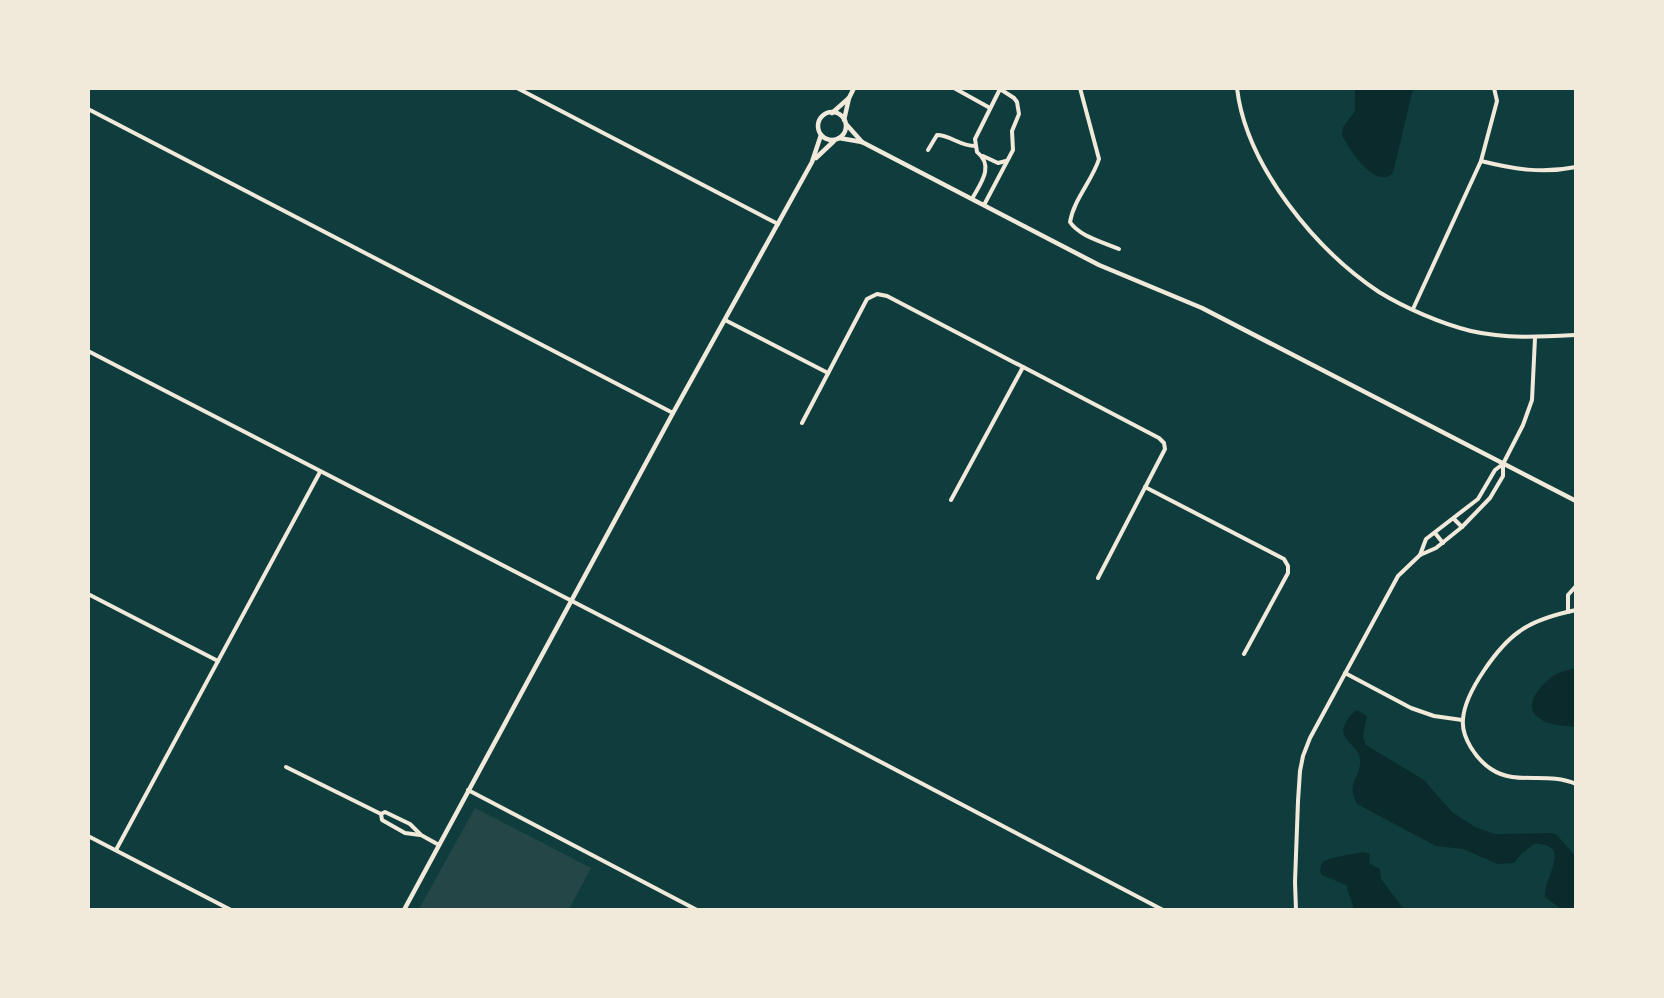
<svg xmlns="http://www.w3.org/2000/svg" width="1664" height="998" font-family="'Times New Roman',serif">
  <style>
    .green { fill: #244646 }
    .water { fill: #0a2a2b }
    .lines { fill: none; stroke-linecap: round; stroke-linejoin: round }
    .minor { stroke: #f1e9da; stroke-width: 4 }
    .tertiary { stroke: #f1e9da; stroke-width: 4.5 }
  </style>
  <rect width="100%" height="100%" fill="#0f3d3e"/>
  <polygon class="green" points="475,808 591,868 569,909 419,909"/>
  <g class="water">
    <path d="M1355,89H1413L1393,173C1376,191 1348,148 1342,135L1343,127L1355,111Z"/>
    <path d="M1575,668V727C1564,725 1548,726 1539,718C1521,705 1542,684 1553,676C1560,672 1568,670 1575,668Z"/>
    <path d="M1357,710L1367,716L1363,736L1366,745L1424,780L1452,812L1475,827L1495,834L1552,833L1557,835L1575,856V909H1561L1545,897C1542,879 1575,843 1534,844L1522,853L1514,863L1498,864L1463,849L1436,846L1357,804C1345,783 1361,779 1360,760C1360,745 1337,741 1345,724C1348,718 1351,714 1357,710Z"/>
    <polygon points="1363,852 1370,854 1369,863 1380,869 1381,879 1404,909 1354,909 1346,885 1322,875 1320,871 1322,862 1332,858"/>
  </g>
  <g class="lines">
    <g class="minor">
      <polyline points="517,88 778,224"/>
      <polyline points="954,88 990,108"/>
      <path d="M1080,88L1099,159C1092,181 1074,199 1070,222C1079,236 1103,242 1119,249"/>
      <path d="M1237,88C1246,166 1316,250 1379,292C1405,308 1442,324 1471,331C1506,339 1540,337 1576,335"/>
      <polyline points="88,109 673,413"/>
      <path d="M928,150L937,135C950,135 960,146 975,146"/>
      <polyline points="983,156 998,163 1006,161"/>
      <path d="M1481,161C1513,169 1542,174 1576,167"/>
      <path d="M972,199C980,184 995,166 977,152L975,139L1000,89"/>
      <polyline points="984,205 1013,150 1012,131 1019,114 1017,102 1014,98 1000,89"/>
      <polyline points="1413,309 1481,161 1497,101 1494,88"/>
      <polyline points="725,320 828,373"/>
      <polyline points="88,351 694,664 1163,910"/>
      <polyline points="802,423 867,299 877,294 887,296 1159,438 1164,443 1165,449 1098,578"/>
      <polyline points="1145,487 1284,559 1288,566 1288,573 1244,654"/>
      <polyline points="951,500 1023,367"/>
      <polyline points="1454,519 1462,527"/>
      <polyline points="1435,533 1443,543"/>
      <polyline points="1420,555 1426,539 1478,499 1495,470 1503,464 1523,425 1532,400 1535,338"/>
      <polyline points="88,594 218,661"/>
      <path d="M1576,610C1557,614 1535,620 1520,631C1498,646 1465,692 1463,719C1461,737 1476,759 1491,769C1516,786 1547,771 1576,784"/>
      <polyline points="1568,612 1568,595 1576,586"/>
      <polyline points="1345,673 1411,708 1434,716 1462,720"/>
      <polyline points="286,767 381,814 385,812 410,824 421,835 439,845"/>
      <polyline points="468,790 697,910"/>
      <polyline points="381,814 382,820 405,833 420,835"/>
      <polyline points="88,836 231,910"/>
      <polyline points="116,850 320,472"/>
      <polyline points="1296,910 1295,882 1298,801 1300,771 1303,756 1310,738 1398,576 1420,555 1436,548 1462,527 1490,498 1503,476 1503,464"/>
    </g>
    <g class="tertiary">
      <circle cx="832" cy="126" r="14"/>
      <polyline points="832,113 849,98"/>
      <polyline points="844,120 849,98 854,88"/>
      <polyline points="846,124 862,142"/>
      <polyline points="839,138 862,142 1099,265 1202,308 1576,501"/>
      <polyline points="816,158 834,141"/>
      <polyline points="404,910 673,413 812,162 821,135"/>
    </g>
  </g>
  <rect width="1664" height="998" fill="none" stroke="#f1e9da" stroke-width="180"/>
</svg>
